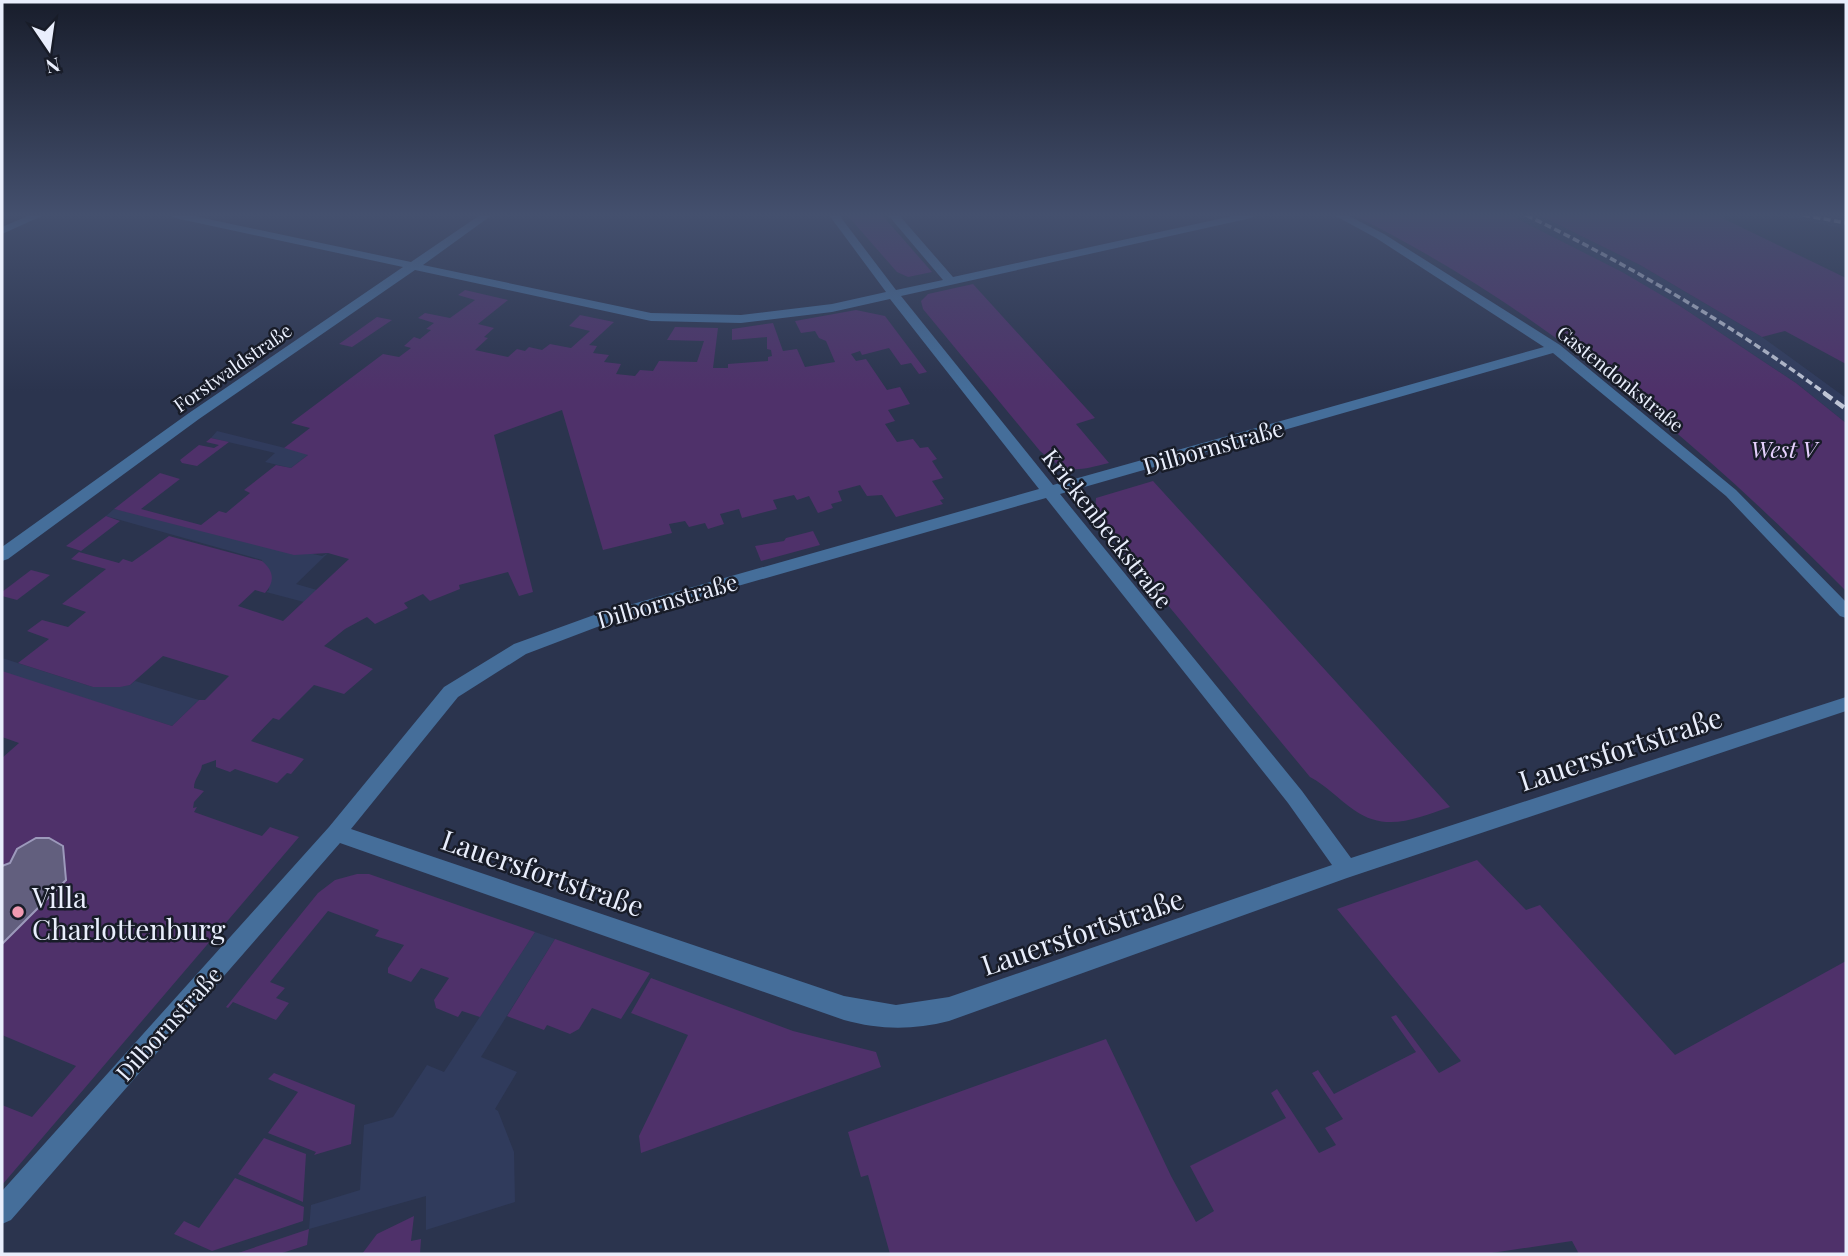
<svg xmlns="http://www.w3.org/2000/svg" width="1848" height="1256" font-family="'Playfair Display',serif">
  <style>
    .built { fill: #303b5c }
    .green { fill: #4f316a }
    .building { fill: #625f7e; stroke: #9c99bb; stroke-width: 2 }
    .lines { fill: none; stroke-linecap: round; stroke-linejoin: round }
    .minor { fill: #456e9a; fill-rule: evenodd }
    .rail-far1 { stroke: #bfc5d6; stroke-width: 3.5; stroke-dasharray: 7 3.5; stroke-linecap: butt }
    .rail { stroke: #bfc5d6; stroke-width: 4.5; stroke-dasharray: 10 4.5; stroke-linecap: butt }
    .poi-dot { fill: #f19ab1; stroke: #181c28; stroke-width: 2.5 }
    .labels { text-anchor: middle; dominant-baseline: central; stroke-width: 5; stroke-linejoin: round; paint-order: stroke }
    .far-street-label { font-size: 19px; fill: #e9eefc; stroke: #181c28 }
    .street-label { font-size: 23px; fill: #e9eefc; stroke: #181c28 }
    .park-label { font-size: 23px; font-style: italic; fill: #e6d1fd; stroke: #181c28 }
    .near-street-label { font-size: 28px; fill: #e9eefc; stroke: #181c28 }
    .near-poi-label { font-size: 28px; fill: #e9eefc; stroke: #181c28; text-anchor: start }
  </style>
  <rect width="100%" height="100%" fill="#2b344e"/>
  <g class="built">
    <polygon points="1510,215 1539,215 1580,235 1640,265 1762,337 1846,398 1846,423 1796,383 1680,306"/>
    <polygon points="1775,215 1831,215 1846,218 1846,229"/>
    <polygon points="217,431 309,454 291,468 265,462 275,453 211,438"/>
    <polygon points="114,509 322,556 328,553 296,584 317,590 304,602 266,592 269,590 262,560 106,516"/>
    <polygon points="2,658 93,687 130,685 135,681 199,700 172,726 2,672"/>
    <polygon points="535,932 555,939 481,1057 517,1072 495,1109 498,1111 514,1152 515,1202 426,1230 426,1196 309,1229 311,1205 360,1190 364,1125 393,1117 427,1065 444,1072"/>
  </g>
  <g class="green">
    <polygon points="847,215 882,215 932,272 908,277 897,272"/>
    <path d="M1353,215H1510L1622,272L1680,306L1796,383L1846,423V591C1701,445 1540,307 1353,215Z"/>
    <polygon points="1539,215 1716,215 1846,278 1846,364 1785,331 1762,337 1640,265"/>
    <path d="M973,284L1095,418L1076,424L1109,463C1075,471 1068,475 1040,451L923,309L921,301L928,294Z"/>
    <path d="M465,290L508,300L478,324L494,328L484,337L488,338L475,350L508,357L517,349L525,351L529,347L542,350L550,344L571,348L590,331L569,326L580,315L614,322L589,345L597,346L593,353L609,355L604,362L621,364L616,374L635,376L640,370L653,371L659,361L697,362L704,341L667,340L675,327L718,328L713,368H728V364L768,361V357L772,356L771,350L767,349V337L732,340V329L773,323L783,351L797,349L805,367L835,362L826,341L819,338L815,331L801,333L795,321L856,310L885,316L927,372L919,374L911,363L901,365L889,348L862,355L860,351L851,354L856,361L866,359L887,390L900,387L910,404L888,410L895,421L885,424L897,442L913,439L920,448L928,447L937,459L932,461L943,478L932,481L944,499L940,500L943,504L896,517L882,495L867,496L860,485L838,491L842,501L831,504L833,508L818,513L809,496L797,500L794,495L773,500L777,509L742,518L739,509L720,514L724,524L708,529L705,523L689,527L685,521L669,524L672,533L603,550L562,410L494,435L533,592L519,596L508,572L459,585L460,589L430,601L423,594L404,603L408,608L375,624L367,617L345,629L324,646L373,669L344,694L314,685L279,720L273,718L251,741L304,759L291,774L287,773L277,783L235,769L230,772L216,767V760L202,765C201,774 194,778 194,788L204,791L194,802L193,808L197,807L194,812L262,836L270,827L299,837L2,1185V1105L32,1117L76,1066L2,1035V944L66,880L63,845L52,849V839C33,834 17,846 9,863L2,866V758L19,743L2,737V671L172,726L199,700H205L229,676L163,656L130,685L120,687H93L18,663L49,639L27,631L42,620L68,627L86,612L62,604L106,569L71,559L79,552L119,563L123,559L132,562L169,536L262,561C273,570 276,581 265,593L255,590L238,606L283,621L349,559L328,553L294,555L114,509L160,473L180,479L141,509L201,525L219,511L226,513L250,493L244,490L276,465L291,468L308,455L284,448L310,428L291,423L383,354L399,357L411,348L404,346L414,337L420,339L431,330L426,329L434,323L418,318L425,313L450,318L475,300L458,295Z"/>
    <polygon points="377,317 392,320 352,347 339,344"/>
    <polygon points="211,438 229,442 197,466 182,463 180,460 199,445 214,448 219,445 206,442"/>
    <path d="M1153,481L1450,807C1417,818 1386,833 1354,810C1338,799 1327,786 1310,777L1095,517L1096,498Z"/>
    <polygon points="106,516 120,521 81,551 66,546"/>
    <polygon points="813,531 820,545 761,561 755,546 784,541 786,538"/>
    <polygon points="31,570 50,575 17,600 2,596 2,592"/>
    <polygon points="1477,860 1526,910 1540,905 1675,1055 1846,961 1846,1254 1579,1254 1572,1241 1485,1254 890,1254 868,1175 861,1177 848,1132 1106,1039 1171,1176 1196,1222 1214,1211 1190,1166 1286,1118 1271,1093 1277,1089 1319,1153 1336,1145 1325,1128 1343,1119 1312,1073 1318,1070 1334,1094 1416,1052 1391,1017 1396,1015 1439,1073 1461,1061 1337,909"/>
    <polygon points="357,874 369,874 535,932 480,1017 462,1011 458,1017 436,1008 434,1000 449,978 421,968 411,982 388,973 388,968 404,945 375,936 379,930 328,911 270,982 285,988 276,998 289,1003 276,1020 233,1002 228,1008 226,1007 318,893 335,880"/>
    <polygon points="555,939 650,973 621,1019 592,1008 579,1029 570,1034 547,1025 544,1030 507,1016"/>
    <polygon points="651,978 793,1031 876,1052 881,1067 641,1153 639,1136 688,1035 631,1013"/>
    <polygon points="274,1073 355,1105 351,1144 314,1155 316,1152 268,1133 298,1092 268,1079"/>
    <polygon points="264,1138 306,1154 303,1202 238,1174"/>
    <polygon points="235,1178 304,1207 303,1221 212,1251 174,1234 184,1221 199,1228"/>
    <polygon points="414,1216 411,1241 421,1239 420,1254 362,1254 377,1234"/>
    <polygon points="309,1229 307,1245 279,1254 235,1254"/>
  </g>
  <polygon class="building" points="36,838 49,838 63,846 66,880 2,944 2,866 10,863 17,849"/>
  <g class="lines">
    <g class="minor">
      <polygon points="30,215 44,215 2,234 2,227"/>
      <path d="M170,215H189L411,262L480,215H492L423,265L651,313L741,315L832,304L886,292L829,215H839L896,290L943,280L888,215H899L953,277L1237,215H1256L1251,218L901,296L1053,485L1544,347L1376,238L1334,215H1347L1384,234L1560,345L1736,490L1846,602V618L1840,616L1726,496L1553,353L1060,494L1302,791L1351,858L1846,697V711L1347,878L949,1021C913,1030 880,1030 844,1020L340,843L11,1220L2,1224V1191L329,827L444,687L514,644L594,615L1039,489L890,299L832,312L741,323L651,321L415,270L199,419L8,559L2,561V547L189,413L403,267L175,218ZM1046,498L1288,803L1332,865L949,997L896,1005L844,996L351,829L458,697L526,654L605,624Z"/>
    </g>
    <g class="rail-far1">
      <path d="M1526,215C1631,266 1732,325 1826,394"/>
      <polyline points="1803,215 1846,223"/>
    </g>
    <polyline class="rail" points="1824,393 1846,409"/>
  </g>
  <linearGradient id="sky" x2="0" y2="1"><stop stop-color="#181d2b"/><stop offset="0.55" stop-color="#44506e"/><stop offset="1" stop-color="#44506e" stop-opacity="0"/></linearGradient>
  <rect width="1848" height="391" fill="url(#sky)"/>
  <circle class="poi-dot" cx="18" cy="912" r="7"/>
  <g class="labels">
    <g class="far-street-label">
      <text transform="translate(232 367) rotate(-35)">Forstwaldstraße</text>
      <text transform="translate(1621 378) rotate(39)">Gastendonkstraße</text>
    </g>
    <g class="street-label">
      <text transform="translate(1213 446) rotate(-16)">Dilbornstraße</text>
      <text transform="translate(1108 528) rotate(52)">Krickenbeckstraße</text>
      <text transform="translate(667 600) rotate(-16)">Dilbornstraße</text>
      <text transform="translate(168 1023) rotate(-48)">Dilbornstraße</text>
    </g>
    <g class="park-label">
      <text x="1784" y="448">West V</text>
    </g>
    <g class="near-street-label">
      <text transform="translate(1620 748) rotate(-18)">Lauersfortstraße</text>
      <text transform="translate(543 872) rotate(19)">Lauersfortstraße</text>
      <text transform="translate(1082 931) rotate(-19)">Lauersfortstraße</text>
    </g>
    <g class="near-poi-label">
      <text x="32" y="896">Villa<tspan x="32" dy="32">Charlottenburg</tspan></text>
    </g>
  </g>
  <rect width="1848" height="1256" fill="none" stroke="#e9eefc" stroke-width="7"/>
  <g transform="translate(49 49) rotate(167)" stroke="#181c28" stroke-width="5" paint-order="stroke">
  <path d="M0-5L12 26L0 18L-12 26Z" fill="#e9eefc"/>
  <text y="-10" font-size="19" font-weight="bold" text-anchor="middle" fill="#e9eefc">N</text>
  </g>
</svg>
